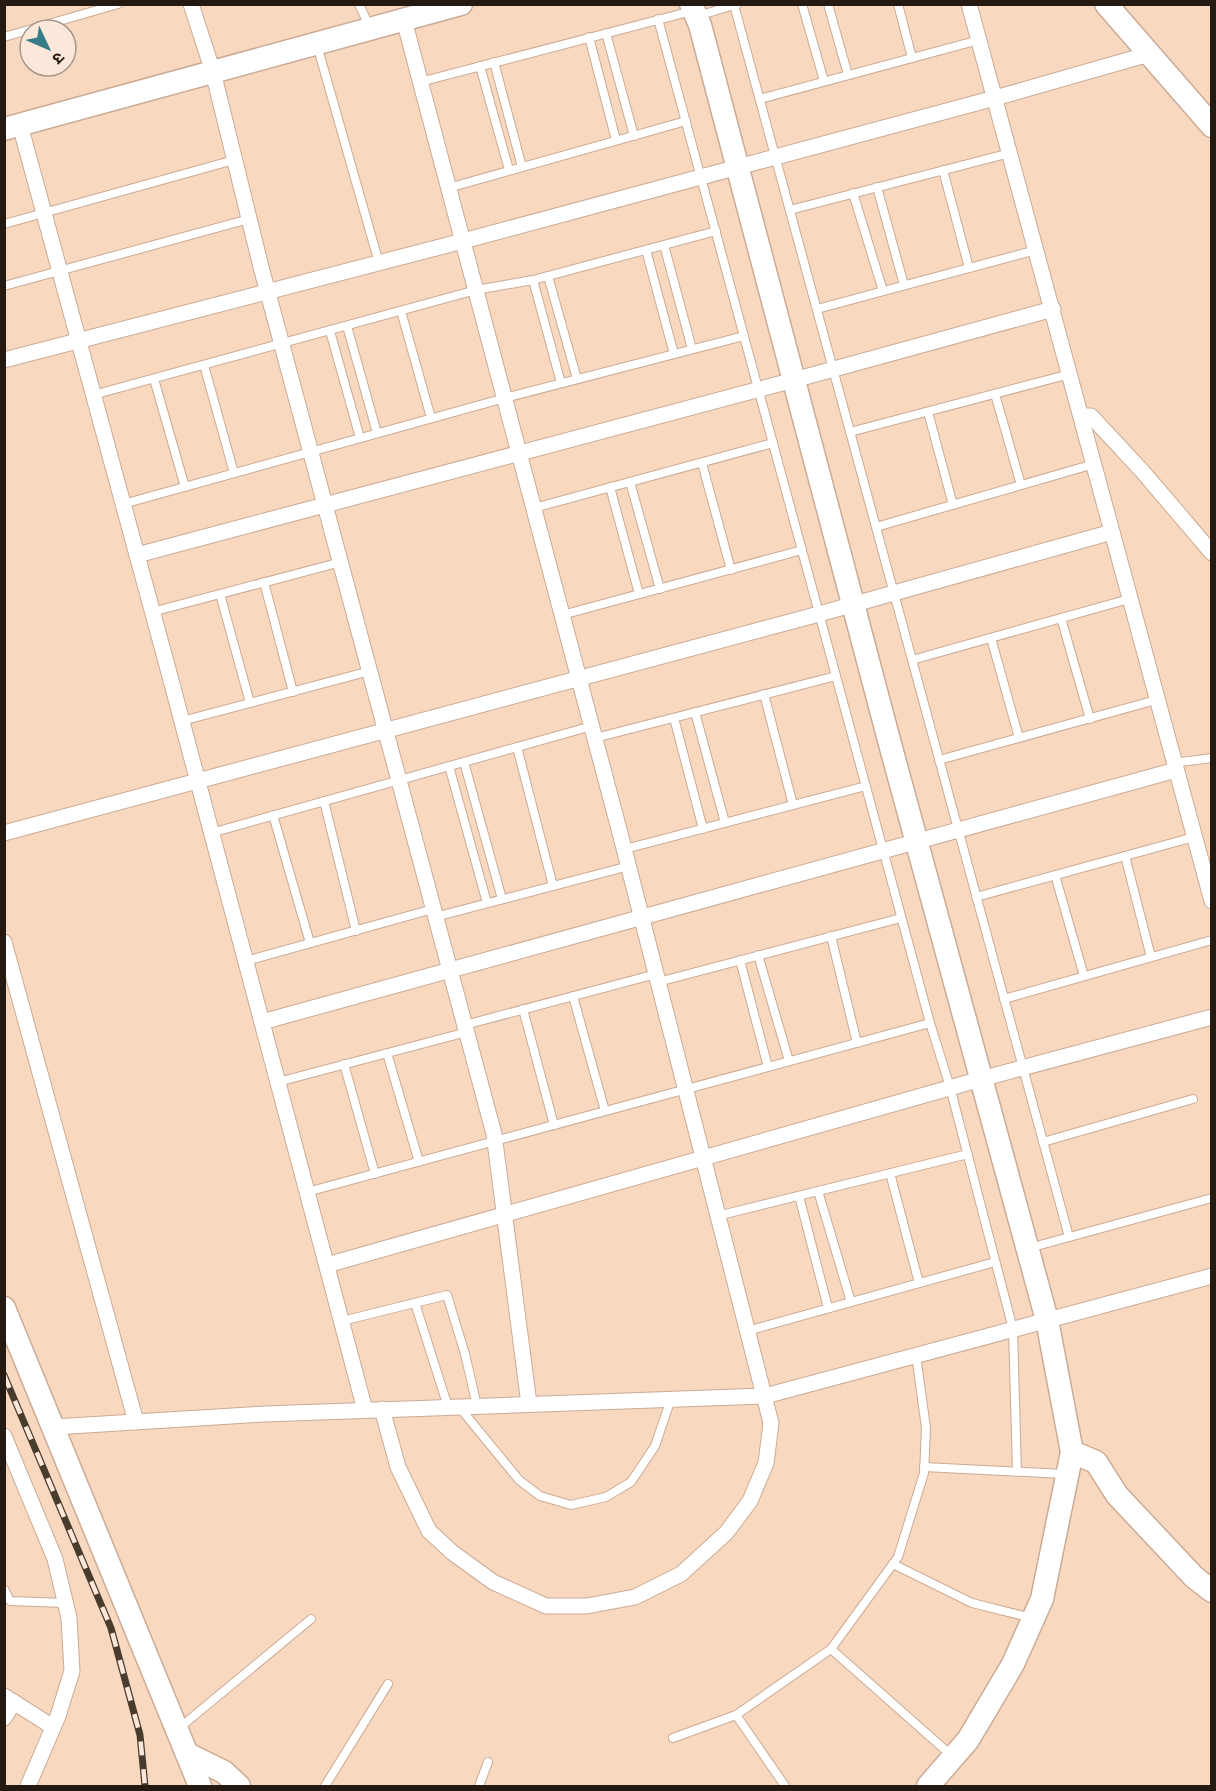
<svg xmlns="http://www.w3.org/2000/svg" width="1216" height="1791" font-family="Cabin,'Noto Sans Devanagari',sans-serif">
  <style>
    .lines { fill: none; stroke-linecap: round; stroke-linejoin: round }
    .lane-casing { stroke: #cbab95; stroke-width: 10 }
    .street-casing { stroke: #cbab95; stroke-width: 17 }
    .secondary-casing { stroke: #cbab95; stroke-width: 25 }
    .lane { stroke: #fff; stroke-width: 8 }
    .street { stroke: #fff; stroke-width: 15 }
    .secondary { stroke: #fff; stroke-width: 22 }
    .rail-casing { stroke: #4a3b2f; stroke-width: 7 }
    .rail { stroke: #fce8da; stroke-width: 4.5; stroke-dasharray: 14; stroke-linecap: butt }
  </style>
  <rect width="100%" height="100%" fill="#f9d8c0"/>
  <g class="lines">
    <g class="lane-casing">
      <g id="lane">
        <polyline points="359,4 370,28"/>
        <polyline points="802,4 824,81"/>
        <polyline points="828,4 848,75"/>
        <polyline points="898,4 912,58"/>
        <polyline points="734,5 1069,1237"/>
        <polyline points="698,16 737,4"/>
        <polyline points="658,19 930,1023 950,1087 1013,1329 1017,1472"/>
        <polyline points="606,33 634,136"/>
        <polyline points="4,37 118,4"/>
        <polyline points="589,37 616,140"/>
        <polyline points="317,45 379,263"/>
        <polyline points="494,62 522,167"/>
        <polyline points="480,66 509,170"/>
        <polyline points="420,82 692,11"/>
        <polyline points="760,99 979,40"/>
        <polyline points="943,170 969,268"/>
        <polyline points="877,187 904,285"/>
        <polyline points="448,188 686,121"/>
        <polyline points="853,193 883,291"/>
        <polyline points="790,210 1010,153"/>
        <polyline points="4,224 234,160"/>
        <polyline points="664,245 692,349"/>
        <polyline points="646,250 674,354"/>
        <polyline points="548,276 577,379"/>
        <polyline points="533,280 561,383"/>
        <polyline points="4,286 249,219"/>
        <polyline points="817,309 1036,250"/>
        <polyline points="401,311 431,418"/>
        <polyline points="347,326 377,433"/>
        <polyline points="330,331 360,438"/>
        <polyline points="204,365 234,473"/>
        <polyline points="154,379 185,487"/>
        <polyline points="995,394 1021,485"/>
        <polyline points="93,395 476,290 533,280 716,231"/>
        <polyline points="928,412 953,505"/>
        <polyline points="850,432 1070,374"/>
        <polyline points="702,463 731,570"/>
        <polyline points="630,482 660,589"/>
        <polyline points="610,487 639,594"/>
        <polyline points="123,504 505,398 744,336"/>
        <polyline points="534,508 773,443"/>
        <polyline points="876,527 1094,464"/>
        <polyline points="264,582 293,692"/>
        <polyline points="220,594 250,703"/>
        <polyline points="152,612 341,562"/>
        <polyline points="562,615 802,550"/>
        <polyline points="1061,618 1090,719"/>
        <polyline points="991,638 1019,738"/>
        <polyline points="912,660 1129,599"/>
        <polyline points="764,694 793,805"/>
        <polyline points="695,712 725,823"/>
        <polyline points="674,718 703,829"/>
        <polyline points="182,721 370,671"/>
        <polyline points="595,738 836,676"/>
        <polyline points="517,747 553,886"/>
        <polyline points="939,760 1156,700"/>
        <polyline points="464,762 502,899"/>
        <polyline points="1173,763 1212,758"/>
        <polyline points="449,766 487,903"/>
        <polyline points="324,801 356,931"/>
        <polyline points="273,815 310,943"/>
        <polyline points="211,833 592,726"/>
        <polyline points="625,849 866,786"/>
        <polyline points="1125,856 1151,957"/>
        <polyline points="1055,875 1084,976"/>
        <polyline points="976,897 1194,837"/>
        <polyline points="435,917 629,866"/>
        <polyline points="831,936 857,1043"/>
        <polyline points="758,955 789,1061"/>
        <polyline points="740,960 768,1067"/>
        <polyline points="246,961 433,909"/>
        <polyline points="658,982 901,918"/>
        <polyline points="573,996 605,1111"/>
        <polyline points="1004,999 1212,940"/>
        <polyline points="523,1009 554,1125"/>
        <polyline points="465,1025 656,974"/>
        <polyline points="387,1053 419,1162"/>
        <polyline points="344,1064 375,1174"/>
        <polyline points="278,1082 467,1032"/>
        <polyline points="1043,1142 1193,1099"/>
        <polyline points="890,1173 919,1283"/>
        <polyline points="818,1191 851,1302"/>
        <polyline points="307,1192 930,1023"/>
        <polyline points="799,1196 828,1308"/>
        <polyline points="717,1216 968,1154"/>
        <polyline points="1029,1248 1212,1198"/>
        <polyline points="415,1303 448,1407"/>
        <polyline points="342,1321 447,1295 465,1354 477,1406"/>
        <polyline points="747,1331 995,1262"/>
        <polyline points="460,1408 519,1480 540,1496 571,1505 606,1497 631,1482 655,1446 671,1399"/>
        <polyline points="924,1467 1064,1474"/>
        <polyline points="893,1564 972,1603 1032,1618"/>
        <polyline points="4,1589 10,1601 65,1603"/>
        <polyline points="831,1649 952,1756"/>
        <polyline points="736,1715 785,1786"/>
        <polyline points="178,1729 311,1619"/>
        <polyline points="673,1738 736,1715 831,1649 898,1557 924,1473 926,1428 916,1355"/>
        <polyline points="325,1786 388,1684"/>
        <polyline points="479,1786 488,1762"/>
      </g>
    </g>
    <g class="street-casing">
      <g id="street">
        <polyline points="191,4 213,72 261,267 494,1134 529,1404"/>
        <polyline points="969,4 1212,901"/>
        <polyline points="20,125 168,669 365,1410"/>
        <polyline points="4,360 463,241 995,98 1149,54"/>
        <polyline points="1081,416 1091,416 1143,472 1212,553"/>
        <polyline points="137,555 794,380 1053,309"/>
        <polyline points="4,833 819,614 1112,532"/>
        <polyline points="4,942 136,1422"/>
        <polyline points="262,1022 1176,770"/>
        <polyline points="327,1265 981,1079 1212,1017"/>
        <polyline points="382,1409 398,1467 429,1531 453,1553 493,1582 546,1606 587,1606 635,1597 681,1574 726,1533 750,1501 766,1463 771,1423 620,833 404,20"/>
        <polyline points="54,1427 265,1414 765,1396 1212,1276"/>
        <polyline points="4,1436 55,1559 69,1618 72,1671 58,1716 28,1786"/>
        <polyline points="4,1696 53,1727"/>
        <polyline points="4,1718 14,1702"/>
      </g>
    </g>
    <g class="secondary-casing">
      <g id="secondary">
        <polyline points="691,4 700,25 890,744 1047,1320 1072,1452 1042,1599 1013,1664 968,1740 928,1786"/>
        <polyline points="1106,4 1212,126"/>
        <polyline points="4,129 461,4"/>
        <polyline points="4,1308 200,1786"/>
        <polyline points="1072,1452 1096,1462 1117,1495 1194,1577 1212,1591"/>
        <polyline points="187,1754 224,1772 239,1786"/>
      </g>
    </g>
    <use href="#lane" class="lane"/>
    <use href="#street" class="street"/>
    <use href="#secondary" class="secondary"/>
    <g class="rail-casing">
      <polyline id="rail" points="4,1375 111,1628 140,1735 145,1786"/>
    </g>
    <use href="#rail" class="rail"/>
  </g>
  <rect width="1216" height="1791" fill="none" stroke="#251a11" stroke-width="12"/>
  <g transform="translate(48 48) rotate(134)"><circle r="28" fill="#fce8da" stroke="#a6968a" stroke-width="1.5"/>
  <path d="M0-4.5L10 22L0 15L-10 22Z" fill="#367d87"/>
  <text y="-9" font-size="16" font-weight="bold" text-anchor="middle" fill="#251a11">उ</text>
  </g>
</svg>
